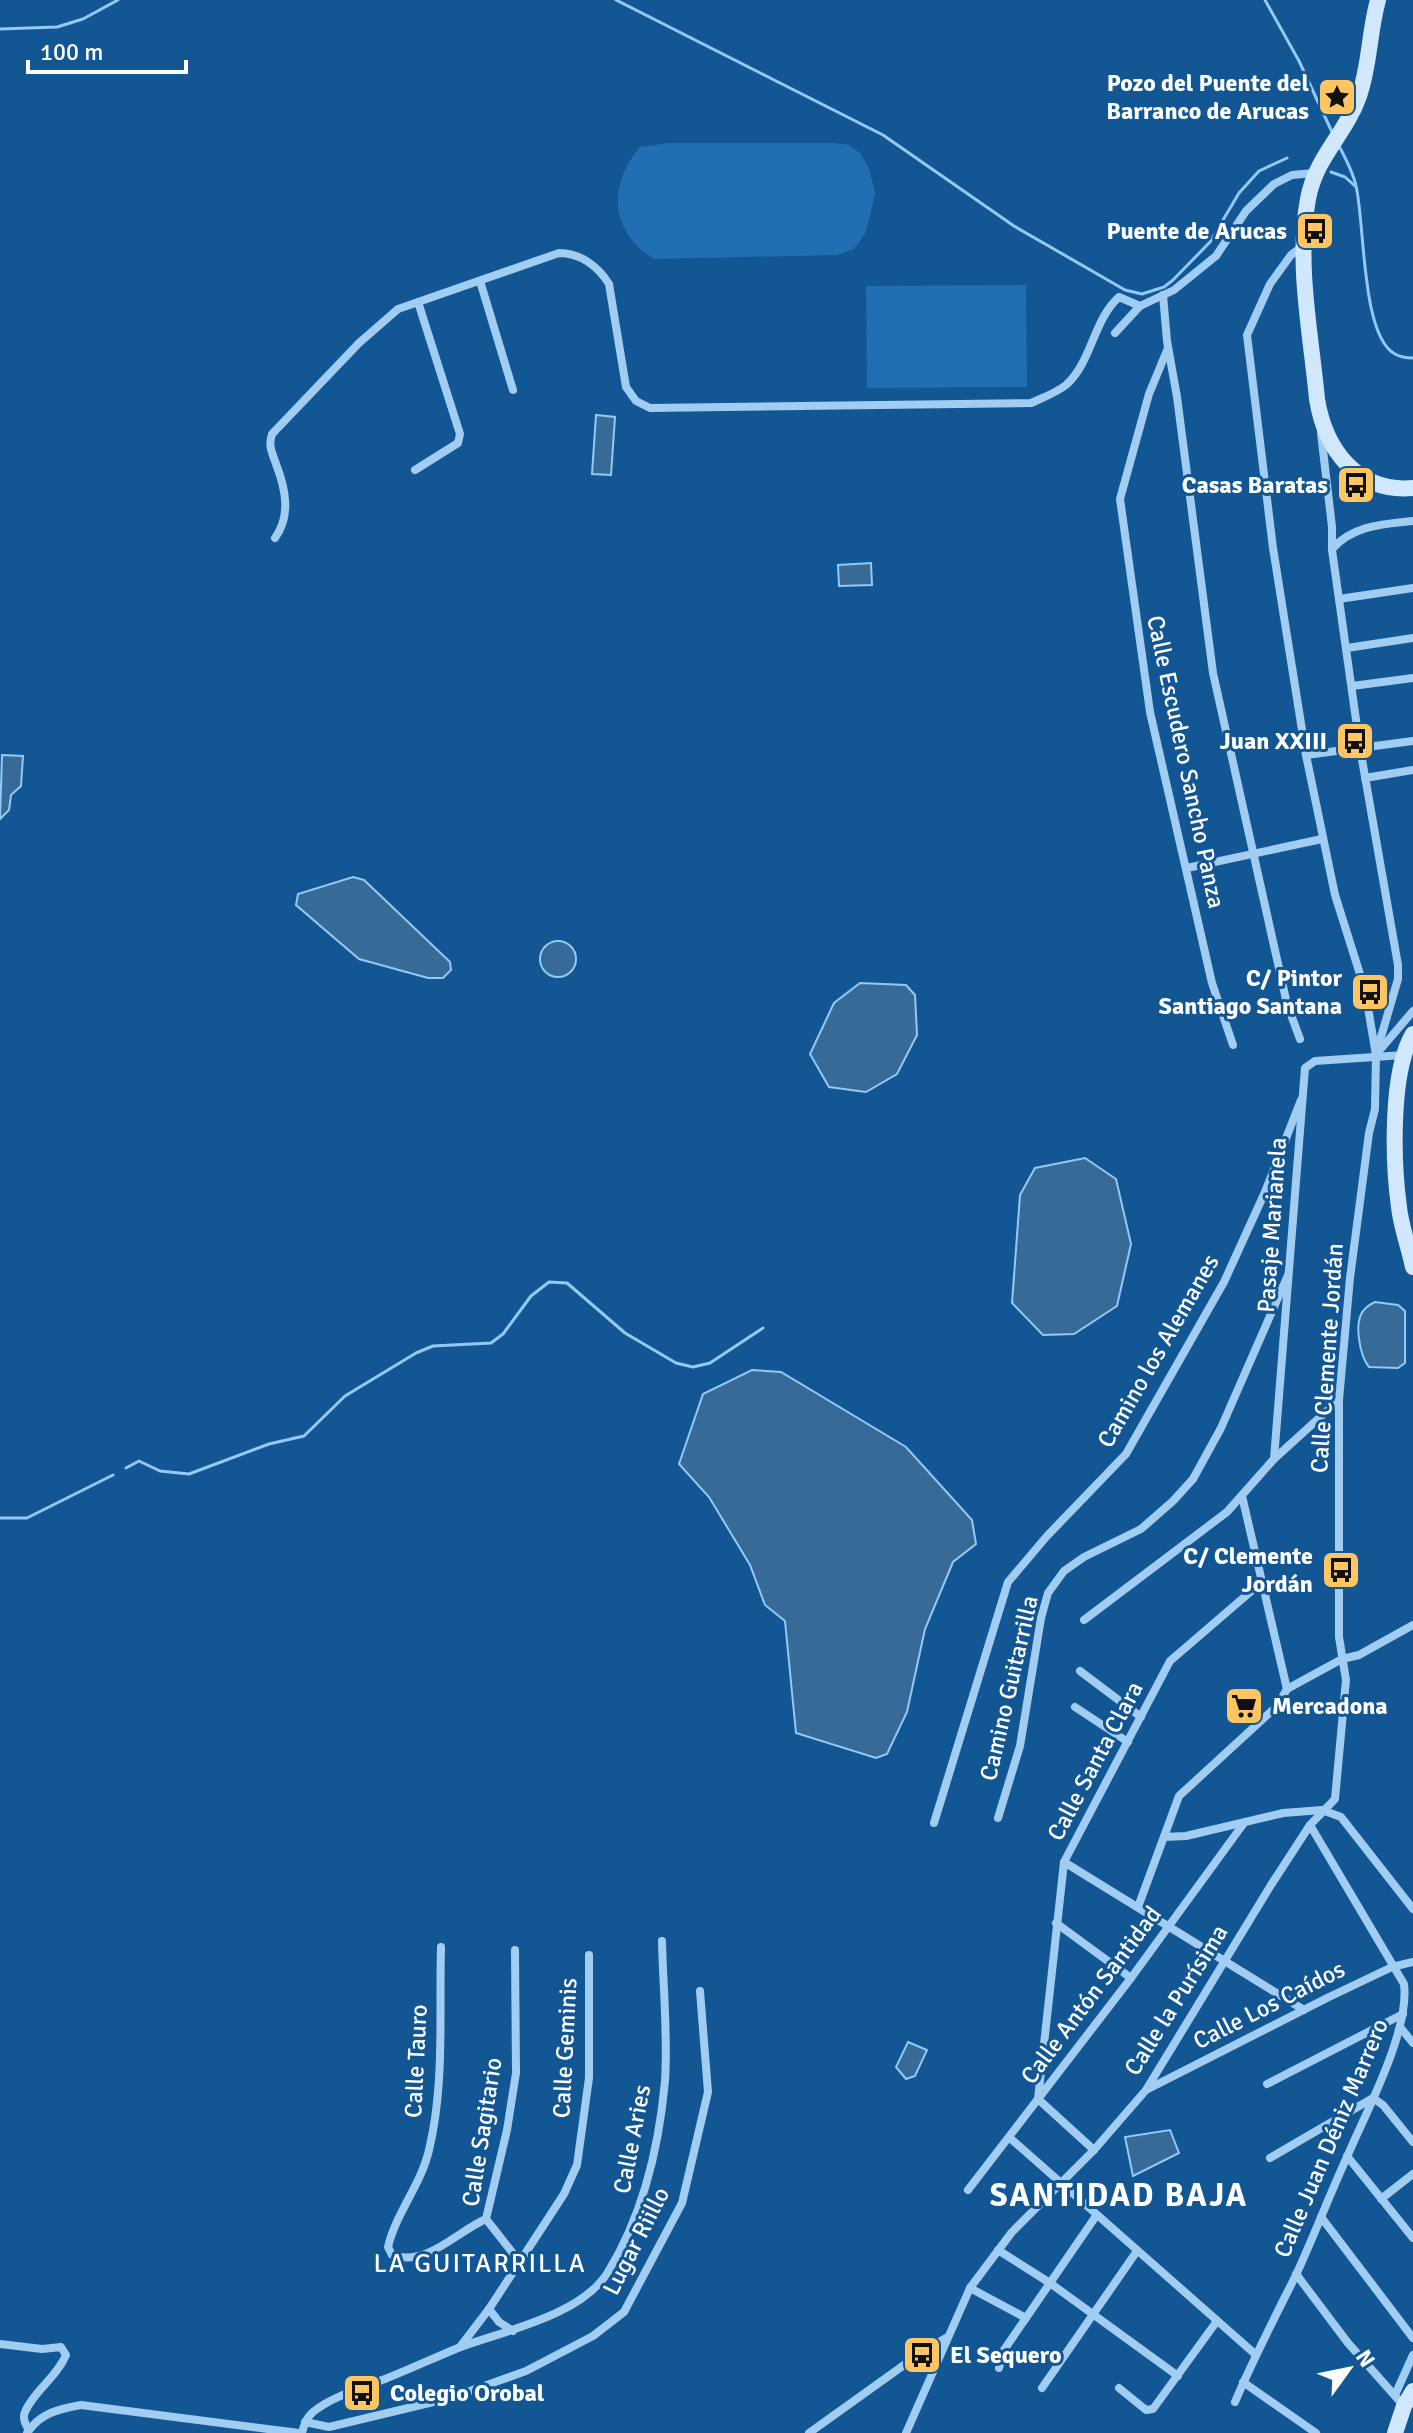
<svg xmlns="http://www.w3.org/2000/svg" width="1413" height="2433" font-family="Signika,sans-serif">
  <style>
    .green { fill: #216fb2 }
    .water { fill: #386a97; stroke: #93c9f6; stroke-width: 2 }
    .lines { fill: none; stroke-linecap: round; stroke-linejoin: round }
    .stream { stroke: #93c9f6; stroke-width: 3 }
    .street { stroke: #a1cdf3; stroke-width: 8 }
    .secondary { stroke: #d0e7fc; stroke-width: 16 }
    .labels { text-anchor: middle; dominant-baseline: central; stroke-width: 6; stroke-linejoin: round; paint-order: stroke }
    .poi-label { font-size: 24px; font-weight: bold; fill: #fff; stroke: #125694; text-anchor: end }
    .street-label { font-size: 24px; fill: #fff; stroke: #125694 }
    .neighbourhood-label { font-size: 26px; letter-spacing: 2px; fill: #fff; stroke: #125694 }
    .district-label { font-size: 32px; font-weight: bold; letter-spacing: 2px; fill: #fff; stroke: #125694 }
  </style>
  <rect width="100%" height="100%" fill="#125694"/>
  <g class="green">
    <path d="M670,143H836L849,145L860,153L869,168L875,194L866,232L854,249L837,255L654,259C609,232 608,184 640,147Z"/>
    <polygon points="1026,285 1027,387 867,388 866,286"/>
  </g>
  <g class="water">
    <polygon points="596,415 615,417 611,475 592,474"/>
    <polygon points="871,563 872,585 839,586 838,565"/>
    <polygon points="2,755 23,756 21,786 11,795 9,810 0,819"/>
    <polygon points="353,877 364,880 450,962 451,970 443,978 428,978 359,959 296,905 298,894"/>
    <circle cx="558" cy="959" r="18"/>
    <polygon points="860,983 906,985 915,995 917,1035 897,1074 866,1092 829,1087 810,1054 834,1003"/>
    <polygon points="1085,1158 1116,1179 1131,1244 1117,1306 1074,1334 1043,1335 1012,1303 1020,1195 1035,1168"/>
    <path d="M1375,1302L1398,1305L1405,1311V1363L1398,1368L1369,1367C1360,1356 1353,1322 1364,1310C1366,1307 1371,1304 1375,1302Z"/>
    <polygon points="752,1370 781,1372 906,1447 972,1520 976,1544 953,1562 925,1629 907,1712 887,1754 876,1758 796,1733 785,1621 765,1605 750,1565 709,1497 679,1464 703,1394"/>
    <polygon points="908,2042 927,2050 915,2076 906,2079 896,2067"/>
    <polygon points="1170,2130 1179,2153 1133,2176 1125,2137"/>
  </g>
  <g class="lines">
    <g class="stream">
      <polyline points="616,0 883,135 1014,226 1125,290 1142,294 1164,287 1173,280 1210,242 1239,193 1259,171 1287,158"/>
      <polyline points="1265,0 1299,61 1332,132"/>
      <polyline points="0,29 57,27 83,19 118,0"/>
      <path d="M1339,146C1346,159 1353,172 1356,186C1365,223 1361,336 1395,354C1400,357 1407,358 1413,358"/>
      <polyline points="1331,172 1345,177 1355,186"/>
      <polyline points="126,1468 139,1461 160,1471 189,1474 269,1444 304,1436 345,1396 416,1353 433,1346 491,1343 503,1334 531,1296 549,1282 567,1283 625,1333 676,1363 693,1367 710,1363 763,1328"/>
      <polyline points="0,1518 27,1518 113,1475"/>
    </g>
    <g class="street">
      <polyline points="480,281 513,390"/>
      <polyline points="1163,295 1167,341 1177,397 1213,673 1287,1004 1300,1039"/>
      <polyline points="1115,333 1140,306 1174,290 1216,256 1246,211 1274,184 1292,175 1314,173"/>
      <polyline points="1168,348 1149,394 1120,499 1150,712 1212,983 1233,1045"/>
      <polyline points="1321,433 1332,527 1332,550 1360,748 1398,965 1398,979 1376,1054"/>
      <polyline points="415,470 458,443 460,434 418,302"/>
      <path d="M275,538C291,516 286,490 276,464C272,452 268,446 272,434L359,343L398,309L559,253C580,253 598,266 609,284L626,387L636,401L650,408L1031,403C1042,398 1056,393 1066,385C1092,362 1093,320 1119,297L1140,306"/>
      <path d="M1332,549C1353,525 1384,524 1413,521"/>
      <polyline points="1339,599 1413,588"/>
      <polyline points="1347,648 1413,638"/>
      <polyline points="1352,686 1413,678"/>
      <polyline points="1306,755 1413,741"/>
      <polyline points="1365,778 1413,770"/>
      <polyline points="1187,868 1322,839"/>
      <polyline points="1379,1051 1413,1011"/>
      <polyline points="1274,1459 1305,1068 1315,1061 1404,1055"/>
      <polyline points="1242,1496 1287,1689"/>
      <polyline points="1084,1620 1227,1512 1274,1459 1339,1400"/>
      <polyline points="1080,1671 1141,1717"/>
      <polyline points="1075,1707 1128,1742"/>
      <polyline points="998,1818 1020,1746 1041,1618 1048,1593 1064,1571 1084,1557 1141,1529 1173,1501 1193,1479 1221,1428 1288,1275"/>
      <polyline points="934,1823 1008,1582 1047,1536 1126,1454 1224,1282 1265,1192 1301,1100"/>
      <polyline points="1164,1837 1186,1836 1283,1813 1322,1810 1341,1817 1413,1909"/>
      <polyline points="1064,1862 1304,2010"/>
      <polyline points="1138,1907 1179,1796 1277,1706 1287,1689 1342,1659 1359,1655 1413,1625"/>
      <polyline points="1056,1923 1131,1978"/>
      <path d="M441,1947C439,2015 445,2083 429,2150C421,2185 396,2213 388,2247L392,2255C427,2267 456,2232 486,2219"/>
      <polyline points="515,1950 516,2073 507,2130 486,2219 519,2261"/>
      <polyline points="1400,2027 1413,2043"/>
      <polyline points="1267,2084 1403,2014"/>
      <polyline points="1146,2090 1327,1998 1392,1967 1413,1962"/>
      <polyline points="1010,2138 1255,2354"/>
      <polyline points="1094,2150 1038,2099 1064,1862 1170,1661 1263,1581"/>
      <polyline points="1347,2156 1413,2238"/>
      <polyline points="1270,2158 1373,2098 1383,2105 1413,2142"/>
      <polyline points="968,2190 1131,1978 1244,1823"/>
      <polyline points="1381,2199 1413,2174"/>
      <polyline points="1321,2217 1413,2338"/>
      <polyline points="998,2250 1050,2283 1178,2376"/>
      <polyline points="1296,2274 1348,2343 1404,2406"/>
      <polyline points="970,2288 1026,2318"/>
      <polyline points="489,2309 499,2322 513,2331"/>
      <path d="M0,2344L42,2349L61,2347L66,2355C57,2377 33,2392 25,2412C22,2418 25,2424 29,2430"/>
      <polyline points="460,2347 489,2309 564,2194 577,2165 589,2078 589,1955"/>
      <polyline points="999,2368 1004,2350 1096,2216"/>
      <polyline points="1243,2382 1316,2433"/>
      <polyline points="1042,2388 1137,2251"/>
      <polyline points="1119,2388 1146,2410 1153,2409 1217,2321"/>
      <polyline points="1395,2395 1413,2355"/>
      <path d="M1235,2402C1253,2359 1275,2317 1296,2275C1314,2236 1329,2196 1347,2157C1366,2112 1410,2031 1404,1984L1310,1825"/>
      <polyline points="305,2422 329,2427 450,2398 526,2371 593,2336 624,2312 682,2203 708,2092 700,1991"/>
      <path d="M27,2433C40,2413 59,2409 81,2405L299,2433"/>
      <path d="M302,2433C304,2425 306,2418 313,2412C333,2396 362,2388 385,2379C410,2369 434,2358 458,2348C503,2331 581,2316 608,2272C643,2215 659,2147 665,2081C668,2035 663,1987 662,1941"/>
      <polyline points="809,2433 925,2350 946,2338"/>
      <polyline points="906,2433 970,2288 1012,2232 1094,2150 1146,2090 1271,1885 1310,1825 1335,1799 1346,1680 1339,1637 1339,1400 1350,1278 1369,1133 1375,1109 1376,1055 1365,990 1335,895 1306,755 1273,548 1247,335 1270,284 1291,255 1303,246"/>
    </g>
    <g class="secondary">
      <path d="M1378,0C1369,32 1370,65 1359,96C1346,134 1316,156 1308,199C1296,264 1311,334 1317,399C1325,449 1357,493 1413,488"/>
      <path d="M1413,1034C1390,1072 1393,1163 1399,1207C1401,1227 1409,1247 1413,1267"/>
      <polyline points="1395,2433 1404,2406 1413,2391"/>
    </g>
  </g>
  <defs>
    <g id="sight-square" transform="scale(2)"><rect x="-9" y="-9" width="18" height="18" rx="4" fill="#ffc563" stroke="#125694"/><path d="M0-6L1.8-2.2L6-1.7L2.9 1.2L3.7 5.4L0 3.3L-3.7 5.4L-2.9 1.2L-6-1.7L-1.8-2.2Z" fill="#111"/></g>
    <g id="bus-square" transform="scale(2)"><rect x="-9" y="-9" width="18" height="18" rx="4" fill="#ffc563" stroke="#125694"/><path d="M-5-6H5V4H4V6H2V4H-2V6H-4V4H-5ZM-3.5-4V0h7V-4ZM-3.5 1.2v1.5H-2V1.2ZM2 1.2v1.5H3.5V1.2Z" fill="#111"/></g>
    <g id="supermarket-square" transform="scale(2)"><rect x="-9" y="-9" width="18" height="18" rx="4" fill="#ffc563" stroke="#125694"/><path d="M-6-5.5h2.5l.6 2H6L4.5 2H-2.5L-4.4-4H-6ZM-1.5 3.2a1.3 1.3 0 1 0 .1 0ZM3 3.2a1.3 1.3 0 1 0 .1 0Z" fill="#111"/></g>
  </defs>
  <g fill-rule="evenodd">
    <use href="#sight-square" x="1337" y="97"/>
    <use href="#bus-square" x="1315" y="231"/>
    <use href="#bus-square" x="1356" y="485"/>
    <use href="#bus-square" x="1355" y="741"/>
    <use href="#bus-square" x="1370" y="992"/>
    <use href="#bus-square" x="1341" y="1570"/>
    <use href="#supermarket-square" x="1244" y="1706"/>
    <use href="#bus-square" x="922" y="2355"/>
    <use href="#bus-square" x="362" y="2393"/>
  </g>
  <g class="labels">
    <g class="poi-label">
      <text x="1309" y="83">Pozo del Puente del<tspan x="1309" dy="28">Barranco de Arucas</tspan></text>
      <text x="1287" y="231">Puente de Arucas</text>
      <text x="1328" y="485">Casas Baratas</text>
      <text x="1327" y="741">Juan XXIII</text>
      <text x="1342" y="978">C/ Pintor<tspan x="1342" dy="28">Santiago Santana</tspan></text>
      <text x="1313" y="1556">C/ Clemente<tspan x="1313" dy="28">Jordán</tspan></text>
      <text x="1272" y="1706" text-anchor="start">Mercadona</text>
      <text x="950" y="2355" text-anchor="start">El Sequero</text>
      <text x="390" y="2393" text-anchor="start">Colegio Orobal</text>
    </g>
    <g class="street-label">
      <text transform="translate(1186 762) rotate(78)">Calle Escudero Sancho Panza</text>
      <text transform="translate(1272 1225) rotate(-86)">Pasaje Marianela</text>
      <text transform="translate(1158 1351) rotate(-60)">Camino los Alemanes</text>
      <text transform="translate(1327 1358) rotate(-86)">Calle Clemente Jordán</text>
      <text transform="translate(1009 1688) rotate(-77)">Camino Guitarrilla</text>
      <text transform="translate(1095 1761) rotate(-62)">Calle Santa Clara</text>
      <text transform="translate(1091 1995) rotate(-53)">Calle Antón Santidad</text>
      <text transform="translate(1176 2000) rotate(-58)">Calle la Purísima</text>
      <text transform="translate(1269 2005) rotate(-27)">Calle Los Caídos</text>
      <text transform="translate(565 2048) rotate(-87)">Calle Geminis</text>
      <text transform="translate(416 2061) rotate(-87)">Calle Tauro</text>
      <text transform="translate(482 2132) rotate(-81)">Calle Sagitario</text>
      <text transform="translate(1331 2138) rotate(-67)">Calle Juan Déniz Marrero</text>
      <text transform="translate(632 2139) rotate(-79)">Calle Aries</text>
      <text transform="translate(636 2241) rotate(-63)">Lugar Riillo</text>
    </g>
    <g class="neighbourhood-label">
      <text x="480" y="2264">LA GUITARRILLA</text>
    </g>
    <g class="district-label">
      <text x="1119" y="2195">SANTIDAD BAJA</text>
    </g>
  </g>
  <g transform="translate(1349 2369) rotate(57)" stroke="#125694" stroke-width="6" paint-order="stroke">
  <path d="M0-6L14 30L0 20L-14 30Z" fill="#ffffff"/>
  <text y="-12" font-size="22" font-weight="bold" text-anchor="middle" fill="#ffffff">N</text>
  </g>
  <path d="M28 60v12h158v-12" fill="none" stroke="#ffffff" stroke-width="4"/>
  <text x="40" y="60" font-size="24" fill="#ffffff" stroke="#125694" stroke-width="6" paint-order="stroke">100 m</text>
</svg>
